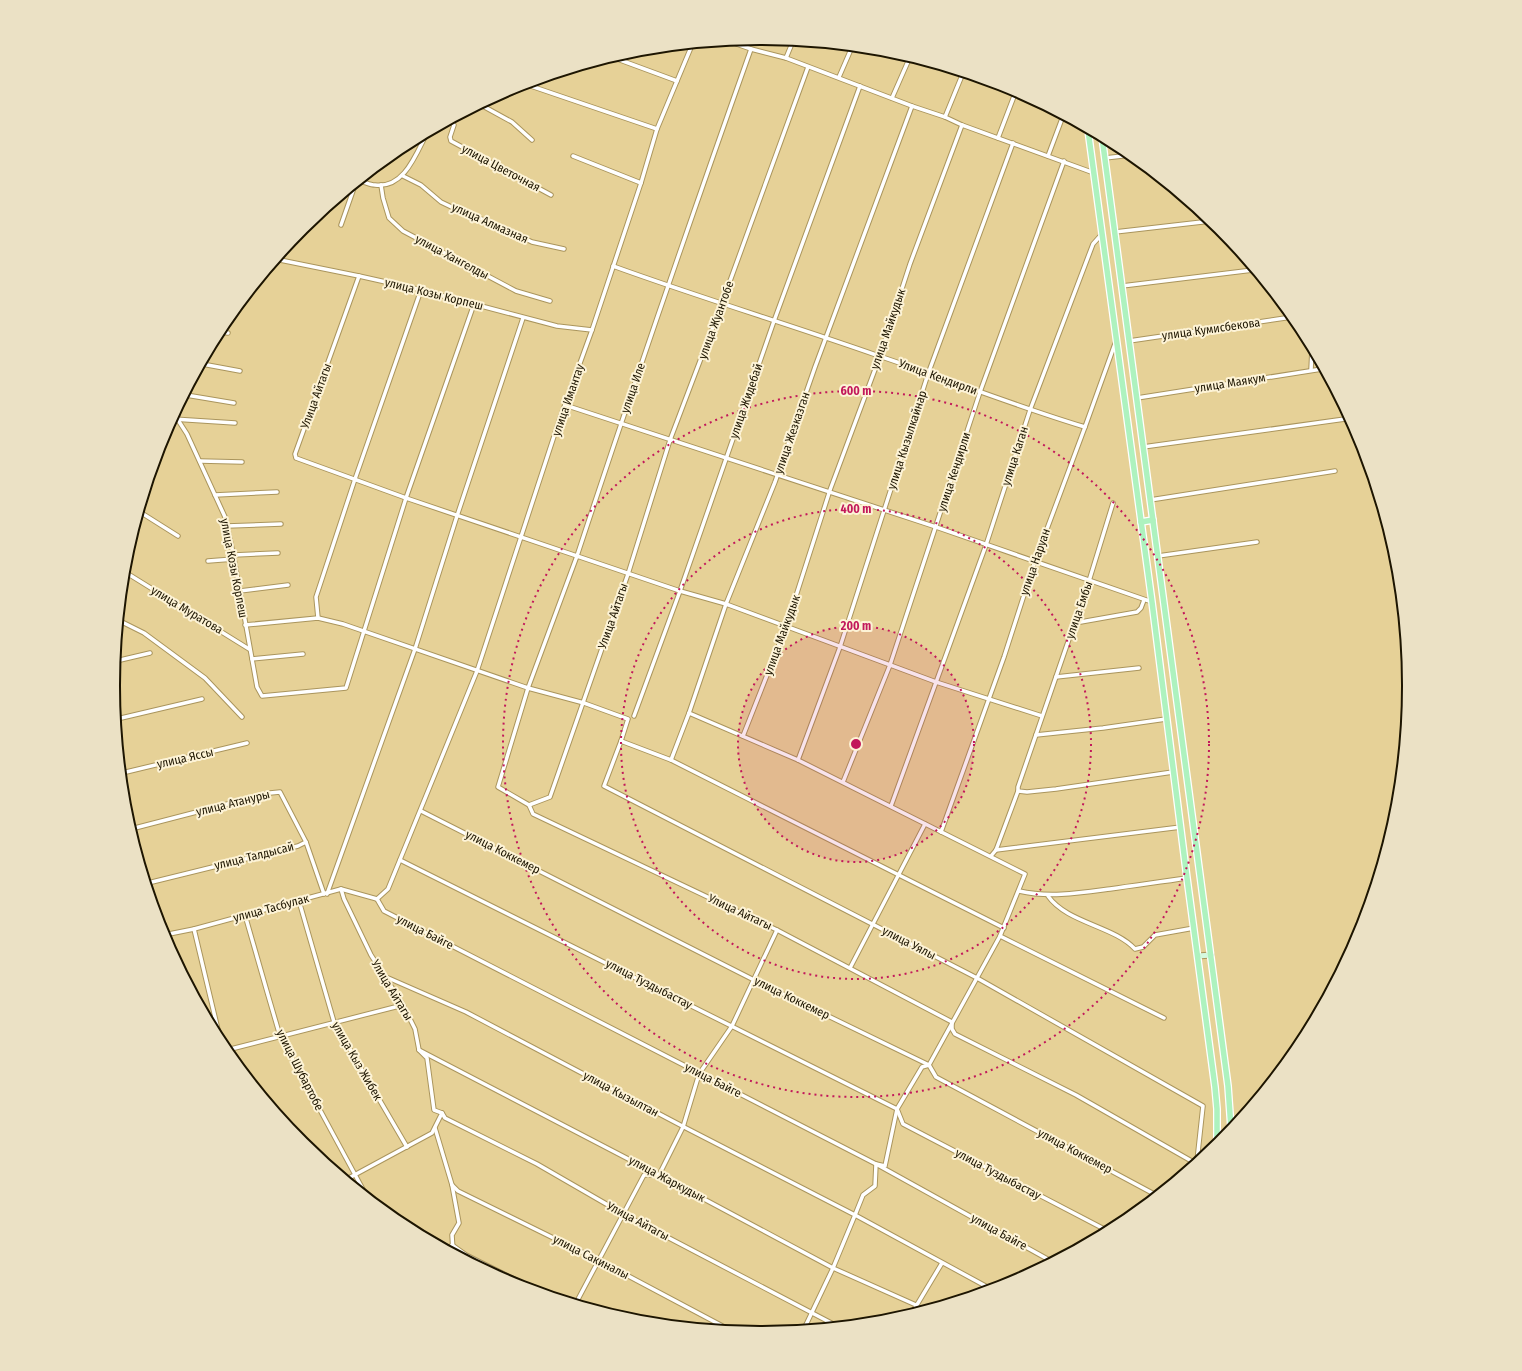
<svg xmlns="http://www.w3.org/2000/svg" width="1522" height="1371" font-family="'Fira Sans Condensed',sans-serif">
  <style>
    .lines { fill: none; stroke-linecap: round; stroke-linejoin: round }
    .street-casing { stroke: #aa955d; stroke-width: 5.5 }
    .secondary-casing { stroke: #aa955d; stroke-width: 7 }
    .primary-casing { stroke: #fff; stroke-width: 8 }
    .street { stroke: #fff; stroke-width: 3.5 }
    .secondary { stroke: #d6f9df; stroke-width: 5 }
    .primary { stroke: #aef2bf; stroke-width: 5.5 }
    .ring { fill: none; stroke: #c2185b; stroke-width: 2; stroke-dasharray: 2 4 }
    .labels { text-anchor: middle; dominant-baseline: central; stroke-width: 4; stroke-linejoin: round; paint-order: stroke }
    .street-label { font-size: 12px; fill: #1d1501; stroke: #fdf3d6 }
    .rim { fill: none; stroke: #1d1501; stroke-width: 2 }
    .centre { fill: #c2185b; stroke: #fdf3d6; stroke-width: 2 }
    .ring-label { font-size: 12px; text-anchor: middle; font-weight: bold; fill: #c2185b; stroke: #fdf3d6; stroke-width: 4; stroke-linejoin: round; paint-order: stroke }
  </style>
  <rect width="100%" height="100%" fill="#e6d197"/>
  <g class="lines">
    <g class="street-casing">
      <g id="street">
        <polyline points="728,41 751,49 786,58 912,106 945,117 962,125 1094,173"/>
        <polyline points="612,57 677,81 692,45"/>
        <polyline points="786,58 793,41"/>
        <polyline points="839,77 852,47"/>
        <polyline points="525,84 657,129 677,81"/>
        <polyline points="892,98 910,57"/>
        <polyline points="481,105 512,122 532,140"/>
        <polyline points="945,117 963,73"/>
        <polyline points="450,121 454,125 450,137 451,141 551,195"/>
        <polyline points="998,138 1016,91"/>
        <polyline points="573,156 641,183"/>
        <polyline points="1048,156 1063,116"/>
        <polyline points="1105,158 1131,155"/>
        <polyline points="403,176 421,185 441,202 464,213 487,221 532,242 564,249"/>
        <path d="M360,181C365,182 370,185 375,185C404,189 416,154 427,133"/>
        <polyline points="381,185 383,198 389,218 403,231 516,291 550,301"/>
        <polyline points="341,225 355,185"/>
        <polyline points="1115,232 1211,221"/>
        <polyline points="276,261 280,260 359,276 417,289 557,326 592,330"/>
        <path d="M613,266C701,298 791,325 879,356C948,379 1015,406 1085,427L1116,341"/>
        <path d="M359,276L295,454L296,458L406,498L577,556C633,386 691,218 751,49"/>
        <polyline points="1122,286 1253,270"/>
        <polyline points="219,332 228,333"/>
        <polyline points="1129,341 1292,317"/>
        <polyline points="202,364 240,371"/>
        <polyline points="1311,370 1312,349"/>
        <polyline points="186,395 234,403"/>
        <polyline points="1137,398 1322,369"/>
        <polyline points="565,405 936,527 1152,602"/>
        <polyline points="177,410 178,420 187,434 225,517 233,553 257,687 262,696 346,688 406,498 474,304"/>
        <polyline points="173,419 235,423"/>
        <polyline points="1143,447 1345,419"/>
        <polyline points="200,461 242,462"/>
        <polyline points="215,495 277,492"/>
        <polyline points="1150,500 1335,471"/>
        <polyline points="1113,503 1089,581 1018,787 1018,791 1027,792 1056,789 1173,772"/>
        <polyline points="140,512 178,536"/>
        <polyline points="227,526 281,524"/>
        <polyline points="234,555 278,553"/>
        <polyline points="1158,556 1257,542"/>
        <polyline points="208,561 234,559"/>
        <polyline points="125,572 249,649"/>
        <polyline points="240,591 288,585"/>
        <polyline points="318,618 316,597 355,479 421,290"/>
        <polyline points="120,621 144,633 205,678 242,717"/>
        <polyline points="1075,623 1137,612 1141,608 1144,600"/>
        <polyline points="245,625 318,618 343,624 528,688 577,556 680,591 726,604 936,682 1042,716"/>
        <polyline points="252,659 303,654"/>
        <polyline points="116,661 150,653"/>
        <polyline points="1056,677 1139,668"/>
        <polyline points="689,713 798,760 1025,874 1000,936 929,1065 922,1067 897,1109 903,1124 1108,1231"/>
        <polyline points="634,716 680,591 774,321 860,86"/>
        <polyline points="117,719 202,699"/>
        <polyline points="1036,735 1103,728 1166,719"/>
        <polyline points="743,736 786,627 830,490 880,356 910,264 962,125"/>
        <polyline points="621,741 604,786 977,978 1203,1106 1197,1161"/>
        <polyline points="671,760 689,713 726,604 775,482 815,367 912,106"/>
        <polyline points="798,760 840,647 928,374 1013,143"/>
        <polyline points="122,773 247,743"/>
        <polyline points="843,782 890,665 980,392 1064,161"/>
        <polyline points="529,805 550,797 628,574 670,440 722,303 808,67"/>
        <polyline points="891,806 986,545 1030,410 1093,244 1102,234"/>
        <polyline points="421,811 754,980 929,1065 936,1077 1156,1195"/>
        <polyline points="131,829 270,793 280,792 306,842"/>
        <polyline points="941,832 1004,657 1035,561 1085,427"/>
        <polyline points="996,850 1181,827"/>
        <polyline points="991,856 996,850 1018,791"/>
        <polyline points="148,883 298,846 306,842 324,894"/>
        <polyline points="341,889 344,899 371,955 403,1005 415,1029 419,1050 427,1058 434,1110 442,1113 432,1133 347,1179"/>
        <path d="M1019,891C1049,898 1080,893 1110,889C1136,885 1161,882 1187,878"/>
        <polyline points="327,894 415,649 457,516 523,318"/>
        <path d="M1048,896C1067,923 1114,926 1135,949L1143,947L1155,935L1194,928"/>
        <polyline points="377,899 388,889 477,671 559,421 592,330 641,183 657,129"/>
        <polyline points="377,899 384,911 876,1164 1051,1261"/>
        <polyline points="299,901 334,1022 407,1147"/>
        <polyline points="245,915 268,995 280,1036 366,1195"/>
        <polyline points="194,929 219,1034 225,1048"/>
        <polyline points="164,935 194,929 341,889 377,899"/>
        <polyline points="1000,936 1164,1018"/>
        <polyline points="850,968 925,824"/>
        <polyline points="386,977 466,1012 686,1128 855,1215 863,1195 875,1186 876,1164 885,1166 897,1109 400,860"/>
        <polyline points="952,1022 777,930 533,814 529,805 498,787 528,688 584,703 628,719 621,741 671,760 1004,928"/>
        <polyline points="952,1023 952,1029 955,1034 1076,1095 1195,1163"/>
        <polyline points="227,1050 403,1005"/>
        <polyline points="419,1050 659,1175 833,1268 916,1305"/>
        <polyline points="442,1113 445,1118 537,1164 627,1216 837,1326"/>
        <polyline points="435,1128 452,1185 459,1223 452,1235 453,1251"/>
        <polyline points="452,1185 458,1191 602,1262 730,1330"/>
        <polyline points="452,1245 466,1255 540,1292"/>
        <polyline points="576,1303 644,1175 659,1175 683,1127 699,1074 732,1026 777,930"/>
        <polyline points="912,1313 942,1263"/>
        <polyline points="804,1329 833,1268 855,1215 991,1289"/>
      </g>
    </g>
    <g class="secondary-casing">
      <polyline id="secondary" points="1198,956 1211,955"/>
    </g>
    <g class="primary-casing">
      <g id="primary">
        <polyline points="1088,130 1152,602 1187,878 1215,1087 1217,1109 1217,1144"/>
        <polyline points="1102,137 1228,1086 1231,1128"/>
        <polyline points="1141,522 1153,520"/>
      </g>
    </g>
    <use href="#street" class="street"/>
    <use href="#secondary" class="secondary"/>
    <use href="#primary" class="primary"/>
  </g>
  <circle cx="856" cy="744" r="118" fill="#c2185b" fill-opacity=".12"/>
  <g class="ring">
    <circle cx="856" cy="744" r="118"/>
    <circle cx="856" cy="744" r="235"/>
    <circle cx="856" cy="744" r="353"/>
  </g>
  <g class="labels">
    <g class="street-label">
      <text transform="translate(501 168) rotate(28)">улица Цветочная</text>
      <text transform="translate(490 223) rotate(24)">улица Алмазная</text>
      <text transform="translate(452 257) rotate(28)">улица Хангелды</text>
      <text transform="translate(434 294) rotate(14)">улица Козы Корпеш</text>
      <text transform="translate(716 320) rotate(-70)">улица Жуантобе</text>
      <text transform="translate(888 329) rotate(-71)">улица Майкудык</text>
      <text transform="translate(1211 329) rotate(-8)">улица Кумисбекова</text>
      <text transform="translate(938 377) rotate(20)">Улица Кендирли</text>
      <text transform="translate(1230 383) rotate(-9)">улица Маякум</text>
      <text transform="translate(633 388) rotate(-71)">улица Иле</text>
      <text transform="translate(316 396) rotate(-70)">Улица Айтагы</text>
      <text transform="translate(568 400) rotate(-71)">улица Имантау</text>
      <text transform="translate(746 401) rotate(-71)">улица Жидебай</text>
      <text transform="translate(792 433) rotate(-71)">улица Жезказган</text>
      <text transform="translate(907 440) rotate(-72)">улица Кызылкайнар</text>
      <text transform="translate(1015 456) rotate(-72)">улица Каган</text>
      <text transform="translate(954 472) rotate(-72)">улица Кендирли</text>
      <text transform="translate(1035 562) rotate(-71)">улица Наруан</text>
      <text transform="translate(234 568) rotate(79)">улица Козы Корпеш</text>
      <text transform="translate(187 610) rotate(31)">улица Муратова</text>
      <text transform="translate(1079 610) rotate(-71)">улица Ембы</text>
      <text transform="translate(613 616) rotate(-71)">Улица Айтагы</text>
      <text transform="translate(782 635) rotate(-70)">улица Майкудык</text>
      <text transform="translate(185 758) rotate(-13)">улица Яссы</text>
      <text transform="translate(233 803) rotate(-14)">улица Атануры</text>
      <text transform="translate(503 852) rotate(27)">улица Коккемер</text>
      <text transform="translate(254 856) rotate(-14)">улица Талдысай</text>
      <text transform="translate(271 908) rotate(-15)">улица Тасбулак</text>
      <text transform="translate(740 912) rotate(25)">Улица Айтагы</text>
      <text transform="translate(425 932) rotate(27)">улица Байге</text>
      <text transform="translate(909 943) rotate(27)">улица Уялы</text>
      <text transform="translate(649 984) rotate(27)">улица Туздыбастау</text>
      <text transform="translate(392 990) rotate(59)">Улица Айтагы</text>
      <text transform="translate(792 998) rotate(26)">улица Коккемер</text>
      <text transform="translate(357 1061) rotate(60)">улица Кыз Жибек</text>
      <text transform="translate(300 1070) rotate(63)">улица Шубартобе</text>
      <text transform="translate(713 1080) rotate(27)">улица Байге</text>
      <text transform="translate(621 1094) rotate(28)">улица Кызылтан</text>
      <text transform="translate(1075 1151) rotate(28)">улица Коккемер</text>
      <text transform="translate(998 1174) rotate(28)">улица Туздыбастау</text>
      <text transform="translate(667 1179) rotate(28)">улица Жаркудык</text>
      <text transform="translate(638 1221) rotate(28)">Улица Айтагы</text>
      <text transform="translate(999 1232) rotate(29)">улица Байге</text>
      <text transform="translate(591 1257) rotate(27)">улица Сакиналы</text>
    </g>
  </g>
  <path d="M0 0H1522V1371H0ZM760 45H762A640 640 0 0 1 1402 685V686A640 640 0 0 1 762 1326H760A640 640 0 0 1 120 686V685A640 640 0 0 1 760 45Z" fill="#ebe1c5" fill-rule="evenodd"/>
  <path class="rim" d="M760 45H762A640 640 0 0 1 1402 685V686A640 640 0 0 1 762 1326H760A640 640 0 0 1 120 686V685A640 640 0 0 1 760 45Z"/>
  <circle cx="856" cy="744" r="6" class="centre"/>
  <g class="ring-label">
    <text x="856" y="395">600 m</text>
    <text x="856" y="513">400 m</text>
    <text x="856" y="630">200 m</text>
  </g>
</svg>
